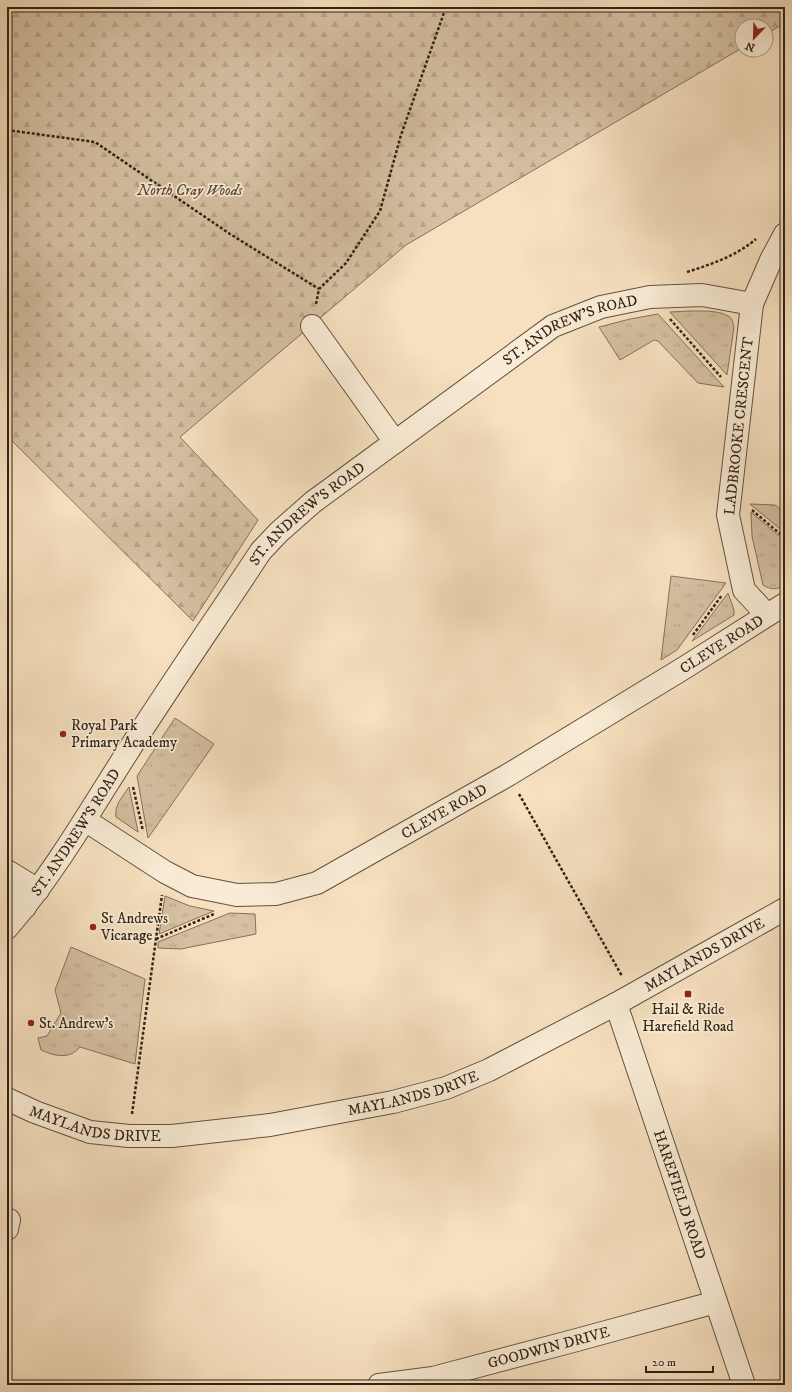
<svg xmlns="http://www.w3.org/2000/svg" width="792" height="1392" font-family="'IM FELL DW Pica',serif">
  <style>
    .grass { fill: url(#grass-tufts); stroke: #83725c }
    .forest { fill: url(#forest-firs); stroke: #83725c }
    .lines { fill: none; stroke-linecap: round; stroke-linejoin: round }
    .minor-casing { stroke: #625240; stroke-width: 24 }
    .path { stroke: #312316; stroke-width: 2.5; stroke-dasharray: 3 2; stroke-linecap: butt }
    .minor { stroke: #f9ebd5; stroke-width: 22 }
    .poi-dot { fill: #8f2418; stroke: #f9ebd5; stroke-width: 1.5 }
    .labels { text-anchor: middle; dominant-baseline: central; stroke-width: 3.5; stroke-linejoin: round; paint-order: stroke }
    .park-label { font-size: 15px; font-style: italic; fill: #5a4a39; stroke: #f9ebd5 }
    .street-label { font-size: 15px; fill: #312316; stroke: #f9ebd5 }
    .poi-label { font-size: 15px; fill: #312316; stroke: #f9ebd5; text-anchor: start }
  </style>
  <defs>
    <pattern id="grass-tufts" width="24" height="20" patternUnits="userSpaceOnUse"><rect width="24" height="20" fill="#d5c0a2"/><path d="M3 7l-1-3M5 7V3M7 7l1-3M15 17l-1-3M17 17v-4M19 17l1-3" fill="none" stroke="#b7a58b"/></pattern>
    <pattern id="forest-firs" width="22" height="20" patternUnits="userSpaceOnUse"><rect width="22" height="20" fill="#d5c0a2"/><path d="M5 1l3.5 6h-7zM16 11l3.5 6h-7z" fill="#b7a58b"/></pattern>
  </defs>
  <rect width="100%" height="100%" fill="#f6e0bf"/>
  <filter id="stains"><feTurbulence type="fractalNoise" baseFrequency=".005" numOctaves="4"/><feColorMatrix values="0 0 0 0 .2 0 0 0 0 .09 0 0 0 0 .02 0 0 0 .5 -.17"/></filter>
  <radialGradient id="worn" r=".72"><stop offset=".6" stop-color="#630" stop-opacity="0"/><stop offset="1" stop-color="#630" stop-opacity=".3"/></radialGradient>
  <g class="grass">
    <path d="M689,311C701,311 718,310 728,316C732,318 733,322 734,327L727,375L670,312Z"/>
    <polygon points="658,314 724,387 698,383 658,341 654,340 620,360 599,327 630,319"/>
    <polygon points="750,504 775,505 785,513 785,533"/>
    <path d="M751,512L785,541V585C777,590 771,590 763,585L752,536Z"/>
    <polygon points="671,576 726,583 677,650 661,660"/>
    <polygon points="728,593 734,610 734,615 692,641"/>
    <polygon points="175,718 214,744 148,838 137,776"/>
    <path d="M129,787L138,832L116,817C114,805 123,796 129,787Z"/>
    <polygon points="165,896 190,906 214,911 159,934"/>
    <polygon points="230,913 255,914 256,934 181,949 158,948 158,942"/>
    <path d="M71,947L145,979L135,1064L80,1047C69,1060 55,1056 41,1050L38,1038L47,1036L61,1013L55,990Z"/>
  </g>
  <polygon class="forest" points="7,7 785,7 785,23 766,34 766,26 742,26 742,48 406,245 180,437 258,520 193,621 7,436"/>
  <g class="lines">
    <g class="minor-casing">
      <g id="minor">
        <polyline points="312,326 395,442"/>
        <polyline points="767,615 744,590 728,515 752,304 771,260 785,234"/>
        <path id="s1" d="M85,820L165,872L192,886L237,895L276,894L317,883L508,775L684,668L785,604"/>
        <polyline points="7,871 38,890"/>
        <polyline points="7,896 25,907"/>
        <path id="s2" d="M7,928C53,875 88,814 125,756C169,687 216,619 261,551L279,532L313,502L553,326L601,307L650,297L702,295L752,304"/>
        <path id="s3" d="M616,1004L744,1385"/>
        <path id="s4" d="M7,1099L35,1112L90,1132L129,1136H172L270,1125L393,1102L446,1088L489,1070L616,1004L785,909"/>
        <polyline points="7,1220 9,1220 7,1229"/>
        <path id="s5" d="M379,1385L433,1378L573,1341L716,1302"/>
      </g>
    </g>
    <g class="path">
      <polyline points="7,130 95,142 230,234 319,289"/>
      <path d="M687,272C712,264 736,256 756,239"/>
      <polyline points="316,304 319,289 346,263 380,211 401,135 446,7"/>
      <polyline points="670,319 721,377"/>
      <polyline points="752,510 785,538"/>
      <polyline points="693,635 722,595"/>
      <polyline points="133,787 143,831"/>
      <polyline points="519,794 622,976"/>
      <polyline points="156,939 214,914"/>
      <polyline points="132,1114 162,895"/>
    </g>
    <use href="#minor" class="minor"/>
  </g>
  <g class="poi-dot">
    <circle cx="63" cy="734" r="4"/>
    <circle cx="93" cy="927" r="4"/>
    <rect x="684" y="990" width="8" height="8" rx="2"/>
    <circle cx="31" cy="1023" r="4"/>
  </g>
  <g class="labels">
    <g class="park-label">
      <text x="190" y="190">North Cray Woods</text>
    </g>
    <g class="street-label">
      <text stroke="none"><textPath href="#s2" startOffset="838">ST. ANDREW'S ROAD</textPath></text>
      <text transform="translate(739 426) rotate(-84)">LADBROOKE CRESCENT</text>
      <text stroke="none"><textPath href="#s2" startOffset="514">ST. ANDREW'S ROAD</textPath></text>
      <text stroke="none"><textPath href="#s1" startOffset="723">CLEVE ROAD</textPath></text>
      <text stroke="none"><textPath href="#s1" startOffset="399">CLEVE ROAD</textPath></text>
      <text stroke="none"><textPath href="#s2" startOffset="118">ST. ANDREW'S ROAD</textPath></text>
      <text stroke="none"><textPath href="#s4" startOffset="741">MAYLANDS DRIVE</textPath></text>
      <text stroke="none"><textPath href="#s4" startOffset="417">MAYLANDS DRIVE</textPath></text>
      <text stroke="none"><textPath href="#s4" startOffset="93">MAYLANDS DRIVE</textPath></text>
      <text stroke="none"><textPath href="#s3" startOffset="201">HAREFIELD ROAD</textPath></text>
      <text stroke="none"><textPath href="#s5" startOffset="174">GOODWIN DRIVE</textPath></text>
    </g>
    <g class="poi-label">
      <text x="71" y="725">Royal Park<tspan x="71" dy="17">Primary Academy</tspan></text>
      <text x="101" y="918">St Andrews<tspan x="101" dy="17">Vicarage</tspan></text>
      <text x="688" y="1009" text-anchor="middle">Hail &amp; Ride<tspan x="688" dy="17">Harefield Road</tspan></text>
      <text x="39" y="1023">St. Andrew's</text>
    </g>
  </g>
  <rect width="792" height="1392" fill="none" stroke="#f6e0bf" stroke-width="24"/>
  <rect x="8" y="8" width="776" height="1376" fill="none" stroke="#312316" stroke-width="2"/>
  <rect x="12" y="12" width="768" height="1368" fill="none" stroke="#312316"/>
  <g transform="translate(754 38) rotate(203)"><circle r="19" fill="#f9ebd5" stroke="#a99b89"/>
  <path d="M0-3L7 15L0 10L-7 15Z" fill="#8f2418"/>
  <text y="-6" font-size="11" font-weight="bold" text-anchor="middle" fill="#312316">N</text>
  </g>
  <path d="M646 1366v6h67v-6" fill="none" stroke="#312316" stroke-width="2"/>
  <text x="652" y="1366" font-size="12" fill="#312316" stroke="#f9ebd5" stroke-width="3" paint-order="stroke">20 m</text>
  <rect width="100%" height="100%" filter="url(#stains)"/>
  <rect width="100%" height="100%" fill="url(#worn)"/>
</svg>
